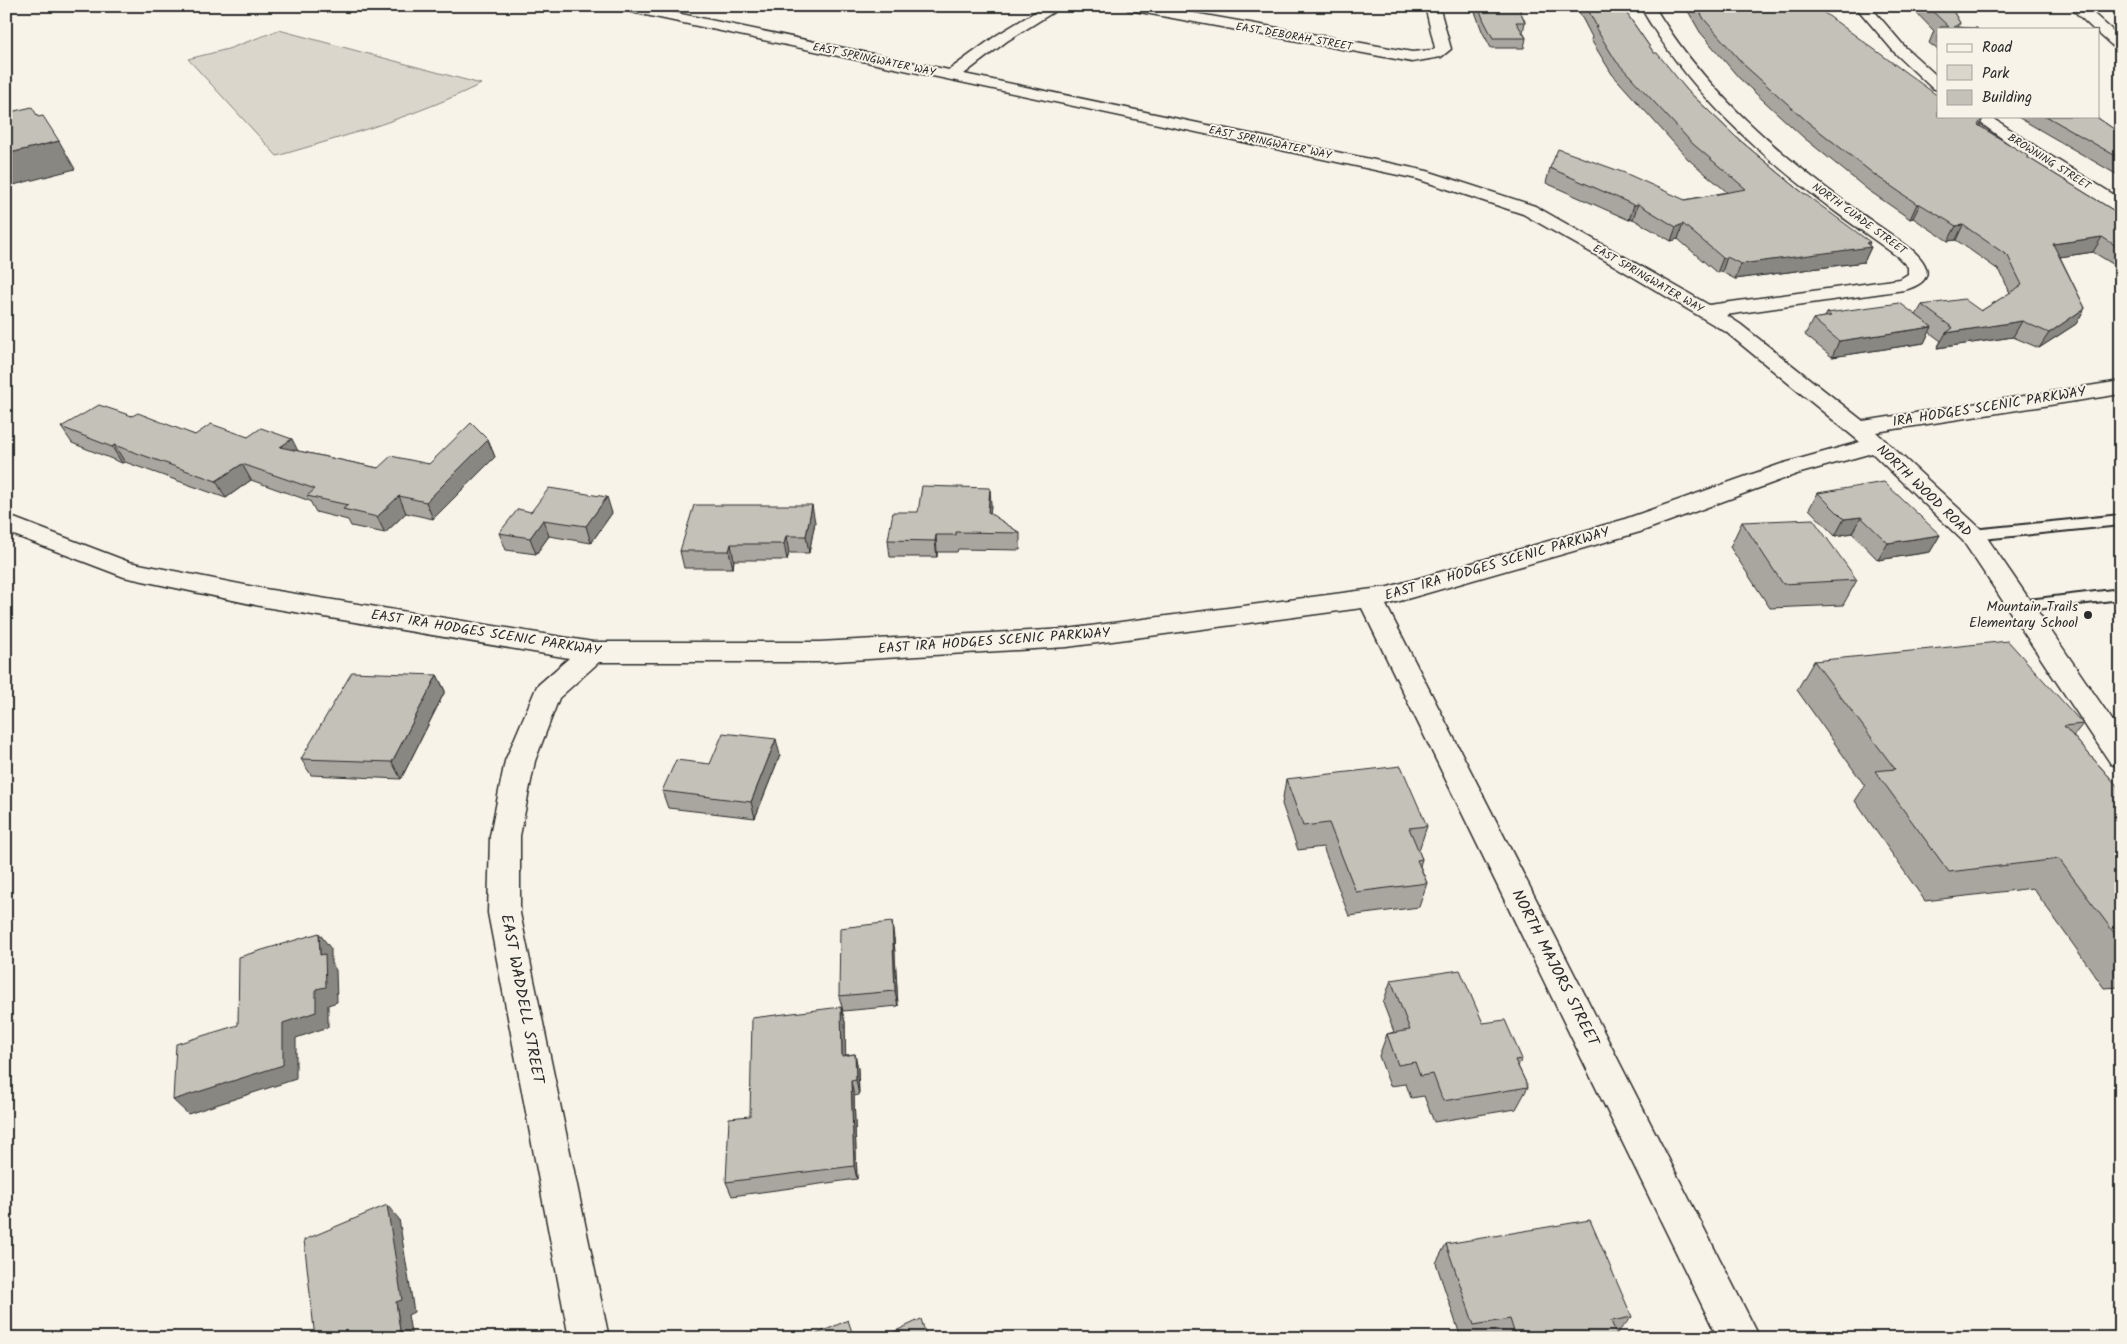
<svg xmlns="http://www.w3.org/2000/svg" width="2127" height="1344" font-family="Kalam,sans-serif">
  <style>
    .green { fill: #dad6cc; stroke: #82807c }
    .lines { fill: none; stroke-linecap: round; stroke-linejoin: round }
    .service-casing { stroke: #2b2b2b; stroke-width: 4 }
    .minor-casing { stroke: #2b2b2b; stroke-width: 3 }
    .service { fill: #f7f3e8; fill-rule: evenodd }
    .minor { fill: #f7f3e8; fill-rule: evenodd }
    .wall { fill: #a9a69f; stroke: #2b2b2b }
    .shaded-wall { fill: #898782; stroke: #2b2b2b }
    .building { fill: #c4c1b9; stroke: #2b2b2b }
    .poi-dot { fill: #2b2b2b; stroke: #f7f3e8; stroke-width: 2 }
    .labels { text-anchor: middle; dominant-baseline: central; stroke-width: 4; stroke-linejoin: round; paint-order: stroke }
    .far-street-label { font-size: 11px; fill: #2b2b2b; stroke: #f7f3e8 }
    .street-label { font-size: 14px; fill: #2b2b2b; stroke: #f7f3e8 }
    .poi-label { font-size: 14px; fill: #2b2b2b; stroke: #f7f3e8; text-anchor: end }
    .near-street-label { font-size: 16px; fill: #2b2b2b; stroke: #f7f3e8 }
  </style>
  <rect width="100%" height="100%" fill="#f7f3e8"/>
  <filter id="ink" filterUnits="userSpaceOnUse"><feTurbulence type="fractalNoise" baseFrequency=".02" numOctaves="2"/><feDisplacementMap in="SourceGraphic" scale="10" xChannelSelector="R" yChannelSelector="G"/><feConvolveMatrix kernelMatrix="1 2 1 2 8 2 1 2 1" color-interpolation-filters="sRGB"/></filter>
  <g filter="url(#ink)">
    <path class="green" d="M279,30L481,84C416,116 346,136 277,156L188,59L228,49Z"/>
    <g class="lines">
      <g class="service-casing">
        <g id="service">
          <polygon points="2121,515 2121,525 1972,540 1967,538 1965,535 1967,532 1972,530"/>
          <polygon points="2121,589 2121,599 2020,611 2015,610 2012,606 2015,602 2020,601"/>
        </g>
      </g>
      <g class="minor-casing">
        <g id="minor">
          <path d="M615,6H643L949,70L997,35L1045,6H1063L1007,41L964,74L1427,171L1535,206L1709,305L1900,279L1908,274V267L1898,257C1877,241 1854,226 1833,210C1755,151 1689,92 1640,6H1654C1703,88 1771,147 1846,203C1868,219 1890,233 1911,249C1932,267 1934,282 1904,290L1726,315L1740,324L1863,421L2121,381V394L1876,432L1981,529L2121,733V767L2111,764L1963,541L1872,453L1797,474L1640,532L1386,605L1760,1338H1718L1362,608L1067,647L819,662H599L559,698L535,761L520,836V913L609,1338H569L488,913L490,836L505,761L537,686L569,658L265,607L124,577L6,532V515L129,562L265,589L593,642H819L1067,629L1388,587L1622,520L1781,464L1860,442L1726,332L1615,266L1523,214L1417,179L622,10Z"/>
          <polygon points="1122,6 1154,6 1412,52 1432,50 1435,48 1425,6 1439,6 1451,49 1441,57 1412,62 1129,10"/>
          <polygon points="1855,6 1870,6 1905,47 1938,77 1938,90 1932,88 1895,53"/>
          <polygon points="2069,6 2085,6 2121,38 2121,50 2116,49 2098,33 2098,29 2093,29"/>
          <polygon points="1971,116 1990,116 2041,150 2121,199 2121,212 2115,211 2029,158"/>
        </g>
      </g>
      <use href="#service" class="service"/>
      <use href="#minor" class="minor"/>
    </g>
    <g class="wall">
      <polygon points="1473,6 1518,6 1525,22 1523,32 1526,38 1524,48 1491,48 1482,31"/>
      <polygon points="1576,6 1623,6 1625,11 1654,53 1687,90 1736,137 1798,189 1871,247 1864,262 1735,279 1722,272 1717,273 1678,239 1671,241 1633,219 1629,220 1546,183 1550,168 1685,200 1727,192 1688,159 1612,74 1591,40 1592,37"/>
      <polygon points="1685,6 1815,6 1938,116 1984,116 1980,126 2027,157 2121,215 2121,269 2093,252 2060,257 2085,308 2076,324 2039,348 2013,337 1937,348 1941,341 1929,332 1924,343 1832,357 1805,335 1813,319 1825,317 1827,313 1916,315 1922,305 1981,311 2010,293 2000,271 1956,240 1948,241 1913,218 1910,219 1868,190 1803,137 1739,78 1700,32"/>
      <polygon points="1910,6 1950,6 1960,23 1958,27 1978,29 1938,29 1938,50 1929,43 1934,31"/>
      <polygon points="2016,116 2095,116 2121,134 2121,177"/>
      <polygon points="132,416 195,435 248,437 298,451 378,468 429,464 488,440 495,457 433,519 406,513 385,533 351,526 348,520 316,512 310,501 251,480 226,498 125,462 122,463 72,443 61,427"/>
      <polygon points="1818,493 1940,535 1930,552 1878,560 1852,533 1835,536 1809,509"/>
      <polygon points="991,504 990,514 1020,533 1020,550 958,549 957,552 937,552 937,557 890,557 888,540"/>
      <polygon points="531,512 612,513 591,543 549,536 536,554 506,550 499,533"/>
      <polygon points="815,522 809,553 789,553 787,560 734,560 733,568 684,568 680,551"/>
      <polygon points="1742,522 1857,580 1843,605 1770,608 1730,547"/>
      <polygon points="1814,661 2083,724 2073,736 2121,790 2121,987 2104,988 2033,888 1925,901 1855,801 1865,786 1797,690"/>
      <polygon points="437,675 445,691 401,779 311,775 301,759"/>
      <polygon points="780,755 755,818 668,808 662,791 710,764"/>
      <polygon points="1286,779 1427,826 1419,850 1418,850 1422,859 1420,866 1427,883 1419,907 1349,916 1323,847 1298,850 1282,804"/>
      <polygon points="894,938 898,1006 843,1011 839,996"/>
      <polygon points="1391,980 1483,1023 1522,1059 1518,1066 1528,1087 1516,1109 1434,1122 1424,1096 1411,1098 1406,1084 1390,1086 1379,1056 1387,1034 1394,1032 1383,1003"/>
      <polygon points="841,1007 845,1022 845,1055 855,1054 858,1069 859,1095 854,1096 857,1179 732,1196 726,1182 750,1116"/>
      <polygon points="1446,1244 1632,1317 1616,1334 1618,1338 1497,1338 1497,1337 1491,1338 1461,1338 1436,1263"/>
    </g>
    <g class="shaded-wall">
      <polygon points="59,141 75,169 6,187 6,154"/>
      <polygon points="1638,204 1633,219 1629,220 1634,205"/>
      <polygon points="1917,204 1920,204 1913,218 1910,219"/>
      <polygon points="1683,224 1678,239 1671,241 1676,227"/>
      <polygon points="1963,225 1956,240 1948,241 1956,226"/>
      <polygon points="2102,237 2093,252 2045,259 2053,244"/>
      <polygon points="1870,242 1868,247 1871,247 1864,262 1735,279 1741,264"/>
      <polygon points="1727,257 1722,272 1717,273 1723,258"/>
      <polygon points="2085,308 2076,324 2039,348 2049,333"/>
      <polygon points="2022,321 2013,337 1937,348 1946,333"/>
      <polygon points="1932,327 1924,343 1832,357 1839,341"/>
      <polygon points="292,439 300,455 280,447"/>
      <polygon points="488,440 495,457 433,519 426,502"/>
      <polygon points="114,445 125,462 122,463 112,447"/>
      <polygon points="242,464 251,480 226,498 216,481"/>
      <polygon points="990,488 991,504 989,529 988,512"/>
      <polygon points="399,496 406,513 385,533 377,517"/>
      <polygon points="607,497 612,513 591,543 586,526"/>
      <polygon points="812,505 815,522 809,553 806,536"/>
      <polygon points="1861,517 1852,533 1835,536 1844,519"/>
      <polygon points="543,520 549,536 536,554 530,538"/>
      <polygon points="936,535 937,552 937,557 935,541"/>
      <polygon points="1940,535 1930,552 1878,560 1888,543"/>
      <polygon points="786,536 789,553 787,560 784,544"/>
      <polygon points="731,544 734,560 733,568 729,551"/>
      <polygon points="437,675 445,691 401,779 392,762"/>
      <polygon points="776,739 780,755 755,818 751,802"/>
      <polygon points="892,922 894,938 898,1006 895,991"/>
      <polygon points="319,933 331,949 331,963 336,970 337,1002 328,1005 328,1027 296,1038 296,1079 188,1114 173,1100 283,1023 316,989 320,955"/>
      <polygon points="841,1007 845,1022 846,1071 842,1056"/>
      <polygon points="855,1054 858,1069 859,1095 856,1080"/>
      <polygon points="851,1081 854,1096 857,1179 854,1166"/>
      <polygon points="387,1205 399,1219 414,1312 408,1315 412,1338 401,1338 396,1302"/>
    </g>
    <g class="building">
      <polygon points="1478,6 1518,6 1525,22 1516,22 1526,38 1493,38 1484,21"/>
      <polygon points="1586,6 1623,6 1625,11 1654,53 1657,53 1687,90 1736,137 1798,189 1870,242 1866,243 1871,247 1741,264 1727,257 1723,258 1683,224 1676,227 1638,204 1634,205 1550,168 1558,149 1625,173 1685,200 1746,189 1693,144 1616,61 1595,27 1597,27"/>
      <polygon points="1697,6 1815,6 1938,96 1938,116 1984,116 1978,125 2028,156 2027,157 2121,215 2121,249 2102,237 2053,244 2085,308 2049,333 2022,321 1946,333 1953,328 1922,305 1964,299 1981,311 2022,285 2008,256 1963,225 1956,226 1920,204 1917,204 1875,175 1809,123 1744,65 1704,19"/>
      <polygon points="1927,6 1950,6 1960,23 1954,27 1977,28 1978,29 1942,29 1940,27 1949,27"/>
      <polygon points="32,107 38,117 43,116 59,141 6,154 6,113"/>
      <polygon points="2046,116 2095,116 2121,134 2121,159"/>
      <polygon points="1900,303 1932,327 1839,341 1813,319 1831,316 1827,313"/>
      <polygon points="99,405 132,416 138,413 195,435 211,424 248,437 261,428 292,439 280,447 378,468 391,456 429,464 471,423 488,440 426,502 399,496 377,517 343,509 348,505 307,496 315,489 242,464 216,481 114,445 112,447 61,427"/>
      <polygon points="1884,482 1940,535 1888,543 1861,517 1844,519 1818,493"/>
      <polygon points="922,486 990,488 988,512 1020,533 956,532 956,535 936,535 935,541 888,540 893,512 918,512"/>
      <polygon points="549,488 607,497 586,526 543,520 530,538 499,533 518,509 531,512"/>
      <polygon points="694,505 812,505 806,536 786,536 784,544 731,544 729,551 680,551"/>
      <polygon points="1813,519 1857,580 1783,584 1742,522"/>
      <polygon points="2008,641 2083,724 2064,726 2121,790 2121,942 2059,859 1949,872 1875,771 1895,769 1814,661"/>
      <polygon points="352,672 437,675 392,762 301,759"/>
      <polygon points="723,733 776,739 751,802 662,791 676,760 710,764"/>
      <polygon points="1401,766 1427,826 1409,828 1422,859 1417,860 1427,883 1356,892 1329,823 1303,826 1286,779"/>
      <polygon points="892,922 895,991 839,996 840,928"/>
      <polygon points="319,933 320,955 325,954 326,987 316,989 316,1012 283,1023 283,1065 173,1100 176,1044 238,1025 239,957"/>
      <polygon points="1460,970 1483,1023 1505,1020 1522,1059 1515,1060 1528,1087 1443,1101 1433,1074 1420,1076 1415,1062 1398,1065 1387,1034 1410,1030 1391,980"/>
      <polygon points="841,1007 842,1056 855,1054 856,1080 851,1081 854,1166 726,1182 729,1118 750,1116 752,1018"/>
      <polygon points="387,1205 402,1300 396,1302 401,1338 315,1338 304,1240"/>
      <polygon points="1590,1220 1632,1317 1611,1321 1618,1338 1516,1338 1510,1319 1474,1325 1446,1244"/>
      <polygon points="921,1319 927,1338 881,1338"/>
      <polygon points="848,1320 854,1338 808,1338"/>
    </g>
  </g>
  <circle class="poi-dot" cx="2088" cy="615" r="5"/>
  <g class="labels">
    <g class="far-street-label">
      <text transform="translate(1294 37) rotate(10)">EAST DEBORAH STREET</text>
      <text transform="translate(874 60) rotate(12)">EAST SPRINGWATER WAY</text>
      <text transform="translate(1270 143) rotate(12)">EAST SPRINGWATER WAY</text>
      <text transform="translate(2049 162) rotate(32)">BROWNING STREET</text>
      <text transform="translate(1859 219) rotate(36)">NORTH CUADE STREET</text>
      <text transform="translate(1648 279) rotate(30)">EAST SPRINGWATER WAY</text>
    </g>
    <g class="street-label">
      <text transform="translate(1989 407) rotate(-9)">IRA HODGES SCENIC PARKWAY</text>
      <text transform="translate(1924 491) rotate(44)">NORTH WOOD ROAD</text>
      <text transform="translate(1497 564) rotate(-16)">EAST IRA HODGES SCENIC PARKWAY</text>
      <text transform="translate(486 633) rotate(9)">EAST IRA HODGES SCENIC PARKWAY</text>
      <text transform="translate(994 641) rotate(-4)">EAST IRA HODGES SCENIC PARKWAY</text>
    </g>
    <g class="poi-label">
      <text x="2078" y="607">Mountain Trails<tspan x="2078" dy="16">Elementary School</tspan></text>
    </g>
    <g class="near-street-label">
      <text transform="translate(1555 968) rotate(63)">NORTH MAJORS STREET</text>
      <text transform="translate(522 999) rotate(79)">EAST WADDELL STREET</text>
    </g>
  </g>
  <rect width="2127" height="1344" fill="none" stroke="#f7f3e8" stroke-width="25"/>
  <rect x="12" y="12" width="2102" height="1319" fill="none" stroke="#2b2b2b" stroke-width="2" filter="url(#ink)"/>
  <rect x="1937" y="28" width="162" height="90" fill="#f7f3e8" stroke="#a5a39c"/>
  <rect x="1947" y="44" width="25" height="8" fill="#f7f3e8" stroke="#a5a39c"/>
  <text x="1982" y="52" font-size="15" fill="#2b2b2b">Road</text>
  <rect x="1947" y="65" width="25" height="15" fill="#dad6cc" stroke="#a5a39c"/>
  <text x="1982" y="78" font-size="15" fill="#2b2b2b">Park</text>
  <rect x="1947" y="90" width="25" height="15" fill="#c4c1b9" stroke="#a5a39c"/>
  <text x="1982" y="102" font-size="15" fill="#2b2b2b">Building</text>
</svg>
